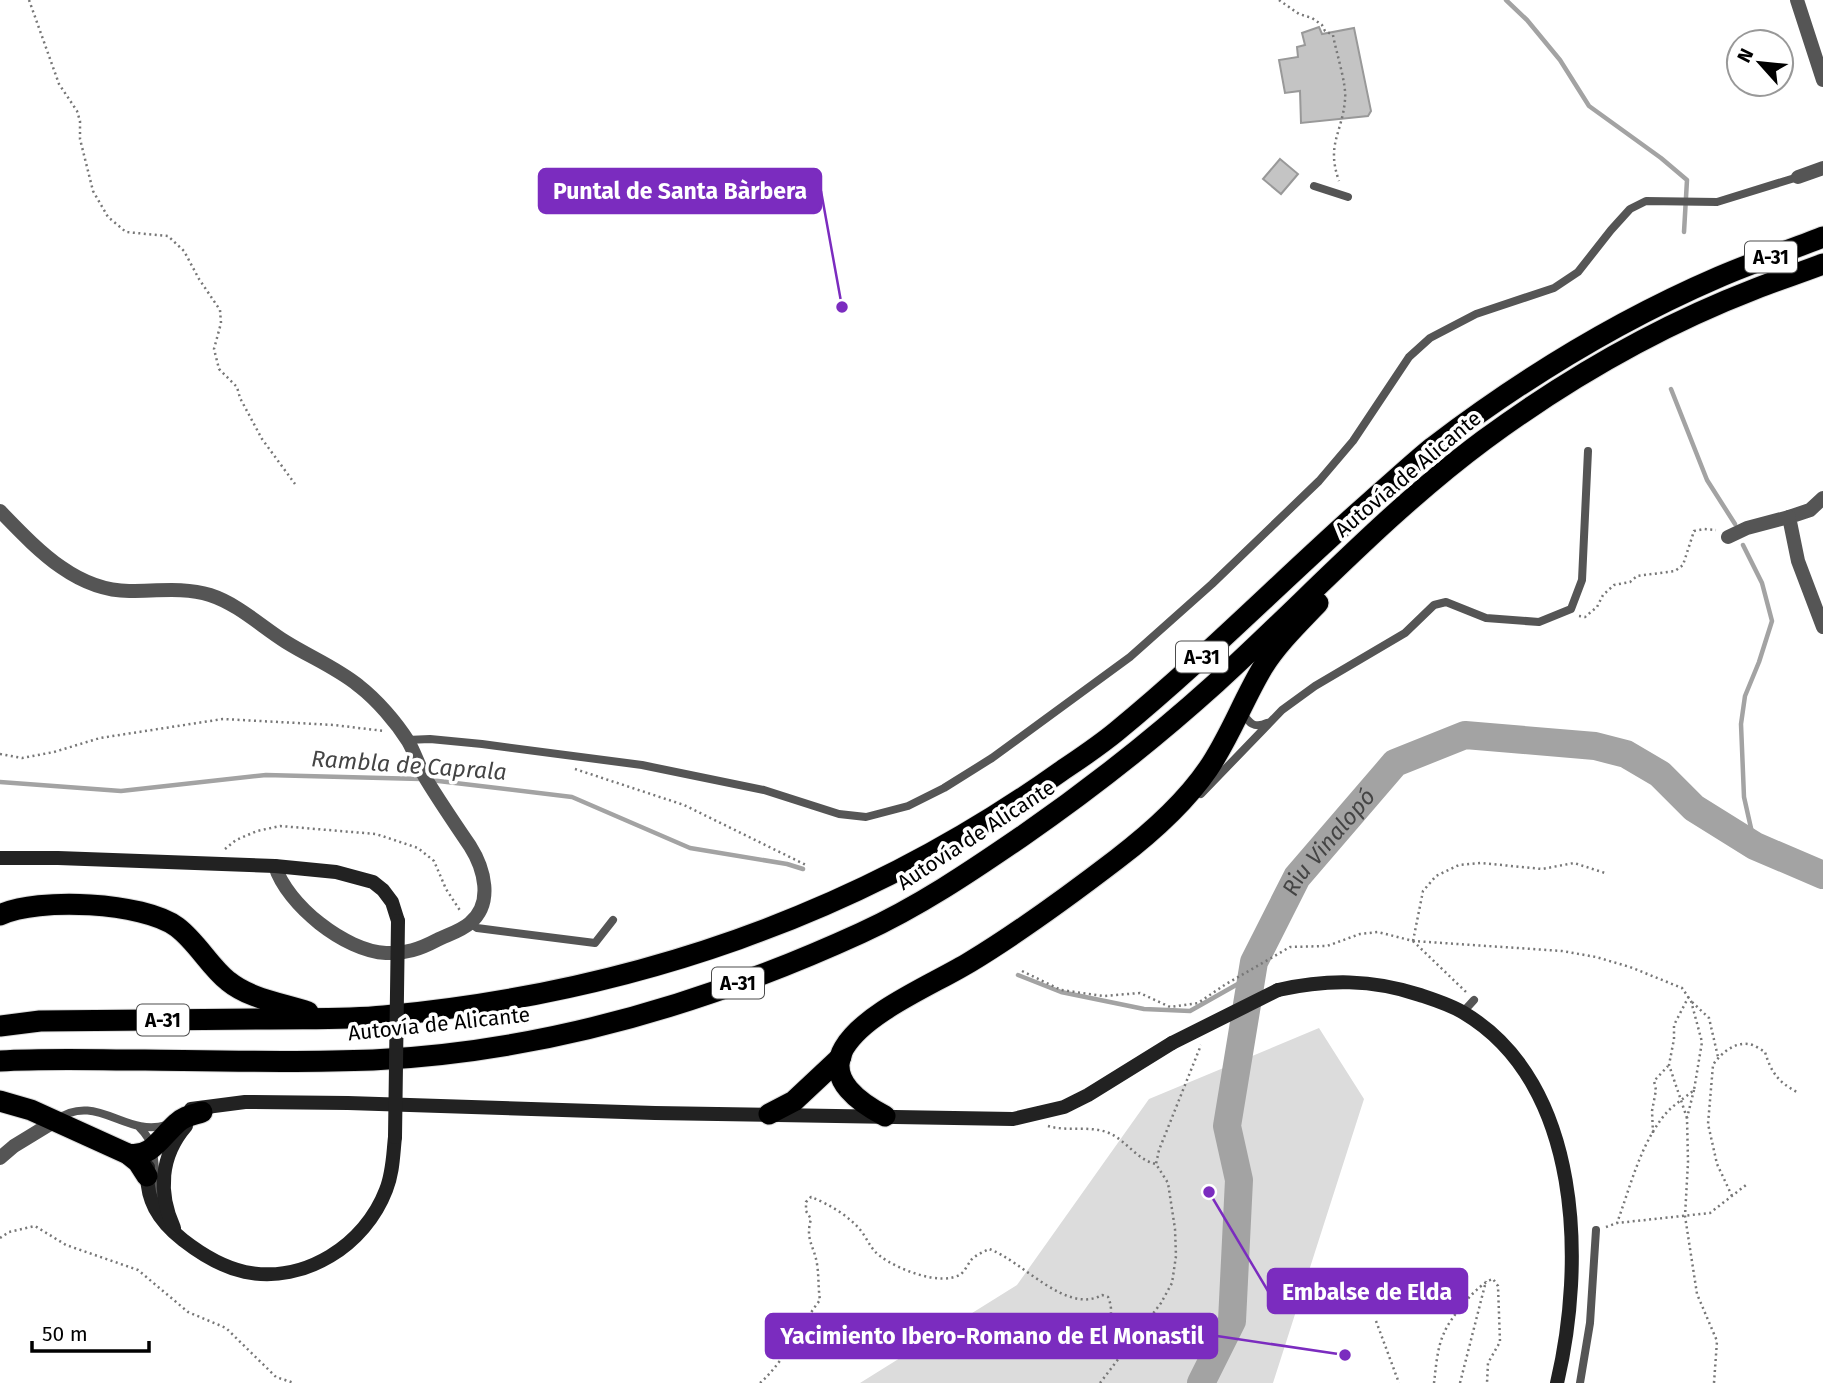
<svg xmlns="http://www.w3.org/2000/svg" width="1823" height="1383" font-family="'Fira Sans',sans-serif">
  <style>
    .green { fill: #dcdcdc }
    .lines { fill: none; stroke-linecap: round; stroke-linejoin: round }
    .stream { stroke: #a3a3a3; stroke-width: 4.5 }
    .river { stroke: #a3a3a3; stroke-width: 28 }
    .building { fill: #c4c4c4; stroke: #999; stroke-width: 2 }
    .motorway-casing { stroke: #dbdbdb; stroke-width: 23 }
    .path { stroke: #777; stroke-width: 2.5; stroke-dasharray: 2 3.5; stroke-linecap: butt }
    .service { stroke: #555; stroke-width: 8 }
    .minor { stroke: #555; stroke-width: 14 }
    .secondary { stroke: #222; stroke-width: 14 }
    .motorway { stroke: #000; stroke-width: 21 }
    .secondary-bridge { stroke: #222; stroke-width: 14 }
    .labels { text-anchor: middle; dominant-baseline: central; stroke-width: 7; stroke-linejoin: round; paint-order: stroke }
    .shield { fill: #fff; stroke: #4c4c4c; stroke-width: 2 }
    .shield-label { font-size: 19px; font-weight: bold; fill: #000 }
    .street-label { font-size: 21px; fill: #000; stroke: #fff }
    .water-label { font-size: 23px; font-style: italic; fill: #444; stroke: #fff }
    .leader { fill: none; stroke: #7b2cbf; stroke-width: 2.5 }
    .callout-dot { fill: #7b2cbf; stroke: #fff; stroke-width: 2.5 }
    .callout { fill: #7b2cbf; stroke: #7b2cbf; stroke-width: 2.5 }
    .callout-label { font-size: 23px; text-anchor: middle; font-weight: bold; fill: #fff }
  </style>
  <rect width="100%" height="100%" fill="#fff"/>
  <polygon class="green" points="1319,1028 1364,1099 1273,1383 860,1383 1017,1285 1149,1099"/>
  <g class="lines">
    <g class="stream">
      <polyline points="1506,0 1527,20 1560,60 1589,106 1661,158 1687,180 1684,232"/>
      <polyline points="1671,389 1707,480 1735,524"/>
      <polyline points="1743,545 1762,583 1772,621 1759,662 1745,696 1741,724 1744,797 1755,846"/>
      <polyline points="430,780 572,797 690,848 787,864 803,869"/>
      <polyline points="0,782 121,791 266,775 421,779"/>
      <polyline points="1018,975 1061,992 1144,1009 1190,1011 1252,976"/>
    </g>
    <path class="river" id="s1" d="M1201,1383L1232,1321L1239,1180L1227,1126L1254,962L1297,877L1395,763L1465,735L1595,746L1626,754L1660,774L1694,808L1755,846L1823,875"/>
  </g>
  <g class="building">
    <polygon points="1319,27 1322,34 1354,28 1371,111 1368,116 1301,123 1300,91 1285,93 1279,60 1298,57 1297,47 1305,45 1302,33"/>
    <polygon points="1280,159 1298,174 1281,194 1263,179"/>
  </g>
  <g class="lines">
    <g class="motorway-casing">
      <g id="motorway">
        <path d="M0,915C38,897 143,902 177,927C197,942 210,967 228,981C250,999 281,1003 308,1012"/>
        <path d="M0,1026L40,1021C114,1020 188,1020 262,1019C303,1018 344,1020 384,1016C629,993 859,915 1060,772C1079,759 1099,746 1117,731C1206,658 1286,576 1372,500C1392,483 1412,464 1433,447C1521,380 1617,321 1719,277C1753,262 1788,251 1823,237"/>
        <path d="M0,1061C48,1058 96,1060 145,1060C221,1061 297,1063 373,1060C541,1052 708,1003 861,933C918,907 970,872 1021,837C1089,790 1154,739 1216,683C1305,602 1387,512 1484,440C1567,379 1659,326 1755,289C1777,280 1800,273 1823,264"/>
        <polyline points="0,1101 31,1110 128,1154 138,1162 147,1176"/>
        <polyline points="769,1114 794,1101 841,1057"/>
        <path d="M885,1116C862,1104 825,1080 844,1048C865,1012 934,984 970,962C1021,931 1070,895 1117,859C1151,833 1184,804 1208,769C1230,737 1243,700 1263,667C1278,643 1299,623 1318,603"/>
        <path d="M128,1154C152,1158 161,1137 177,1123C184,1116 193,1115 202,1112"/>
      </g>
    </g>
    <g class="path">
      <polyline points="29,0 59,84 77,111 80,121 80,139 93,191 108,217 126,232 168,236 184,251 199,279 220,310 221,323 214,349 219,369 237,387 240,398 262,439 295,484"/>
      <path d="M1279,0L1299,14L1312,18L1322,25L1325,31L1333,35C1336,52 1347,85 1345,100C1342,134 1326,144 1339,181"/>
      <polyline points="1579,616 1585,617 1597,607 1603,595 1614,585 1630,582 1637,576 1675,571 1683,565 1694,531 1704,529 1716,530"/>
      <polyline points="0,754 22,758 54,752 100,738 223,719 334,725 384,731"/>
      <polyline points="575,769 684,805 806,865"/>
      <polyline points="225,849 236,840 257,831 280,826 376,834 418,848 434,861 446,889 461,912"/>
      <polyline points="1413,941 1423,891 1436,876 1459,865 1481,863 1542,869 1574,863 1605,873"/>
      <polyline points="1413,941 1466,992"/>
      <path d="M1022,971L1061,990L1104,996L1140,993L1170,1007L1198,1003L1226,984L1290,947L1327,946L1360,934L1378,932L1413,941L1562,951L1596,957L1630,967L1682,988L1691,1001L1702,1042L1694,1090C1686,1097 1676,1103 1668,1111C1641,1141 1631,1185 1617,1223"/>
      <polyline points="1692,1002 1709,1018 1718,1057"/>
      <polyline points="1694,1090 1687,1118 1688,1162 1685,1216 1697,1294 1717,1341 1714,1383"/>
      <polyline points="1687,1118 1669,1065 1674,1039 1674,1025 1689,996"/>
      <path d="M1048,1126C1068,1132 1090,1125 1109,1133C1127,1141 1137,1160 1156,1164"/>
      <polyline points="1653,1133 1652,1111 1656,1090 1654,1081 1668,1066"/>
      <path d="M1732,1196L1717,1164L1708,1124L1713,1065C1720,1054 1734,1042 1748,1044C1753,1044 1760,1049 1765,1052C1771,1072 1778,1082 1797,1092"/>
      <polyline points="1606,1227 1617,1223 1710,1213 1746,1185"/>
      <polyline points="0,1238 9,1232 35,1226 66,1245 138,1270 188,1312 226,1328 276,1377 294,1383"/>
      <polyline points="1376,1321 1399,1383"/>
      <path d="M760,1383C786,1360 799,1327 820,1300C818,1288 819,1276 817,1264C814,1245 805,1240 811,1219L806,1211V1202L811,1197C829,1204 853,1218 864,1235C869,1243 872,1250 880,1256C897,1269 941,1287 961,1274C965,1271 968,1264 971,1260C976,1255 983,1252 989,1249C1023,1261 1066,1315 1102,1295L1108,1297C1120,1324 1090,1335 1123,1353"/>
      <polyline points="1100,1383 1161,1303 1172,1283 1176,1256 1175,1229 1168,1183 1156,1164 1159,1150 1201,1045"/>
      <path d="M1434,1383C1436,1367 1437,1348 1444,1333C1450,1318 1478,1283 1493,1279L1498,1286L1500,1342L1488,1363L1487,1383"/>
      <polyline points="1460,1383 1486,1281"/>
    </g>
    <g class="service">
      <polyline points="1314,186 1348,197"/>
      <path d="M1242,712C1249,723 1254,729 1267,723"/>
      <polyline points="407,740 430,739 482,744 642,765 764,790 839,814 866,817 908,806 944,788 992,758 1130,657 1212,584 1319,481 1353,441 1409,357 1430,338 1476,314 1554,288 1578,272 1611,230 1630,209 1646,201 1717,202 1798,177"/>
      <polyline points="1201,794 1282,710 1315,686 1405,633 1434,605 1446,602 1486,618 1539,622 1571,609 1582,580 1588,451"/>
      <polyline points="470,923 477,928 595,943 613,920"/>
      <polyline points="1463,1012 1474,1000"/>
      <path d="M56,1120C96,1091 126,1138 166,1125"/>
      <path d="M140,1128C161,1148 151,1173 159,1198"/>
      <polyline points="1580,1383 1590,1323 1596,1230"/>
    </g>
    <g class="minor">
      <polyline points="1797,0 1823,80"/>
      <polyline points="1798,177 1823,168"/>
      <polyline points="1823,498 1810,510 1789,517 1798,561 1823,627"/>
      <path d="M0,511C36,548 76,592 131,591C157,591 185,587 210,595C238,604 262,627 286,642C310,657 337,668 359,686C377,700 396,722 408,741C415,753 419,767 426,779C440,802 455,824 470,846C484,868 494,903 470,923C461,931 447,935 437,940C420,949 405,954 386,953C345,951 287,905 275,866"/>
      <polyline points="1728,537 1747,528 1789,517"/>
      <polyline points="0,1158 14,1146 55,1121"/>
    </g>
    <g class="secondary">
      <polyline points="0,858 58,858 275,866 336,872 373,882 383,890 392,902 398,921"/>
      <path d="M1278,990C1327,979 1372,979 1420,995C1435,1000 1451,1005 1464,1013C1583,1084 1585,1265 1557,1383"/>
      <polyline points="191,1109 245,1102 348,1103 655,1113 1013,1119 1064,1107 1088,1095 1172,1043"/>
      <path d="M148,1167C144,1199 159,1221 183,1240C201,1254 222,1267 245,1272C305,1284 365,1245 386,1190C393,1173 393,1155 395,1137"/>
      <path d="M174,1228C158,1193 160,1156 186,1126"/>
    </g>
    <use href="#motorway" class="motorway"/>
    <g class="secondary-bridge">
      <polyline points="1172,1043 1278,990"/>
      <polyline points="395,1137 398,921"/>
    </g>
  </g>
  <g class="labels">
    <g class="shield">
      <rect x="1745" y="241.5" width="52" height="31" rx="5"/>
      <rect x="1176" y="641.5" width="52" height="31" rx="5"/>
      <rect x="712" y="967.5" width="52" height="31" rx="5"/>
      <rect x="137" y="1004.5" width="52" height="31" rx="5"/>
    </g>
    <g class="shield-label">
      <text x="1771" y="257">A-31</text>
      <text x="1202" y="657">A-31</text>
      <text x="738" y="983">A-31</text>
      <text x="163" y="1020">A-31</text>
    </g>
    <g class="street-label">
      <text transform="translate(1408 474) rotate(-40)">Autovía de Alicante</text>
      <text transform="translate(976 835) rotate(-33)">Autovía de Alicante</text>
      <text transform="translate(439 1024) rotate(-6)">Autovía de Alicante</text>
    </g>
    <g class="water-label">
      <text transform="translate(409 765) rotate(4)">Rambla de Caprala</text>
      <text stroke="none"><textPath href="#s1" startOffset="574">Riu Vinalopó</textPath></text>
    </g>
  </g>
  <path class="leader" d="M842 307L821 191M1209 1192L1268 1291M1345 1355L1217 1336"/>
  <g class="callout-dot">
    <circle cx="842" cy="307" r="7"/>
    <circle cx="1209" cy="1192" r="7"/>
    <circle cx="1345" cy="1355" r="7"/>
  </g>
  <g class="callout">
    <rect x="539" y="169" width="282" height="44" rx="7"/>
    <rect x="1268" y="1269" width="199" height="44" rx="7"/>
    <rect x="766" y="1314" width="451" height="44" rx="7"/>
  </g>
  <g class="callout-label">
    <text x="680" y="199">Puntal de Santa Bàrbera</text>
    <text x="1367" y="1300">Embalse de Elda</text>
    <text x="992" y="1344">Yacimiento Ibero-Romano de El Monastil</text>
  </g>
  <g transform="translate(1760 63) rotate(297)"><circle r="33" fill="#ffffff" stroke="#999999" stroke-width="2"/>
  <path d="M0-5L12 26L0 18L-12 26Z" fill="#000000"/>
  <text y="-10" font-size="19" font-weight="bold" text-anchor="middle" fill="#000000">N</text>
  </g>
  <path d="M32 1341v10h117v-10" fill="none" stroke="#000000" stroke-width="3.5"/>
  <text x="42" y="1341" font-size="21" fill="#000000" stroke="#ffffff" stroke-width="5" paint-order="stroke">50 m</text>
</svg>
